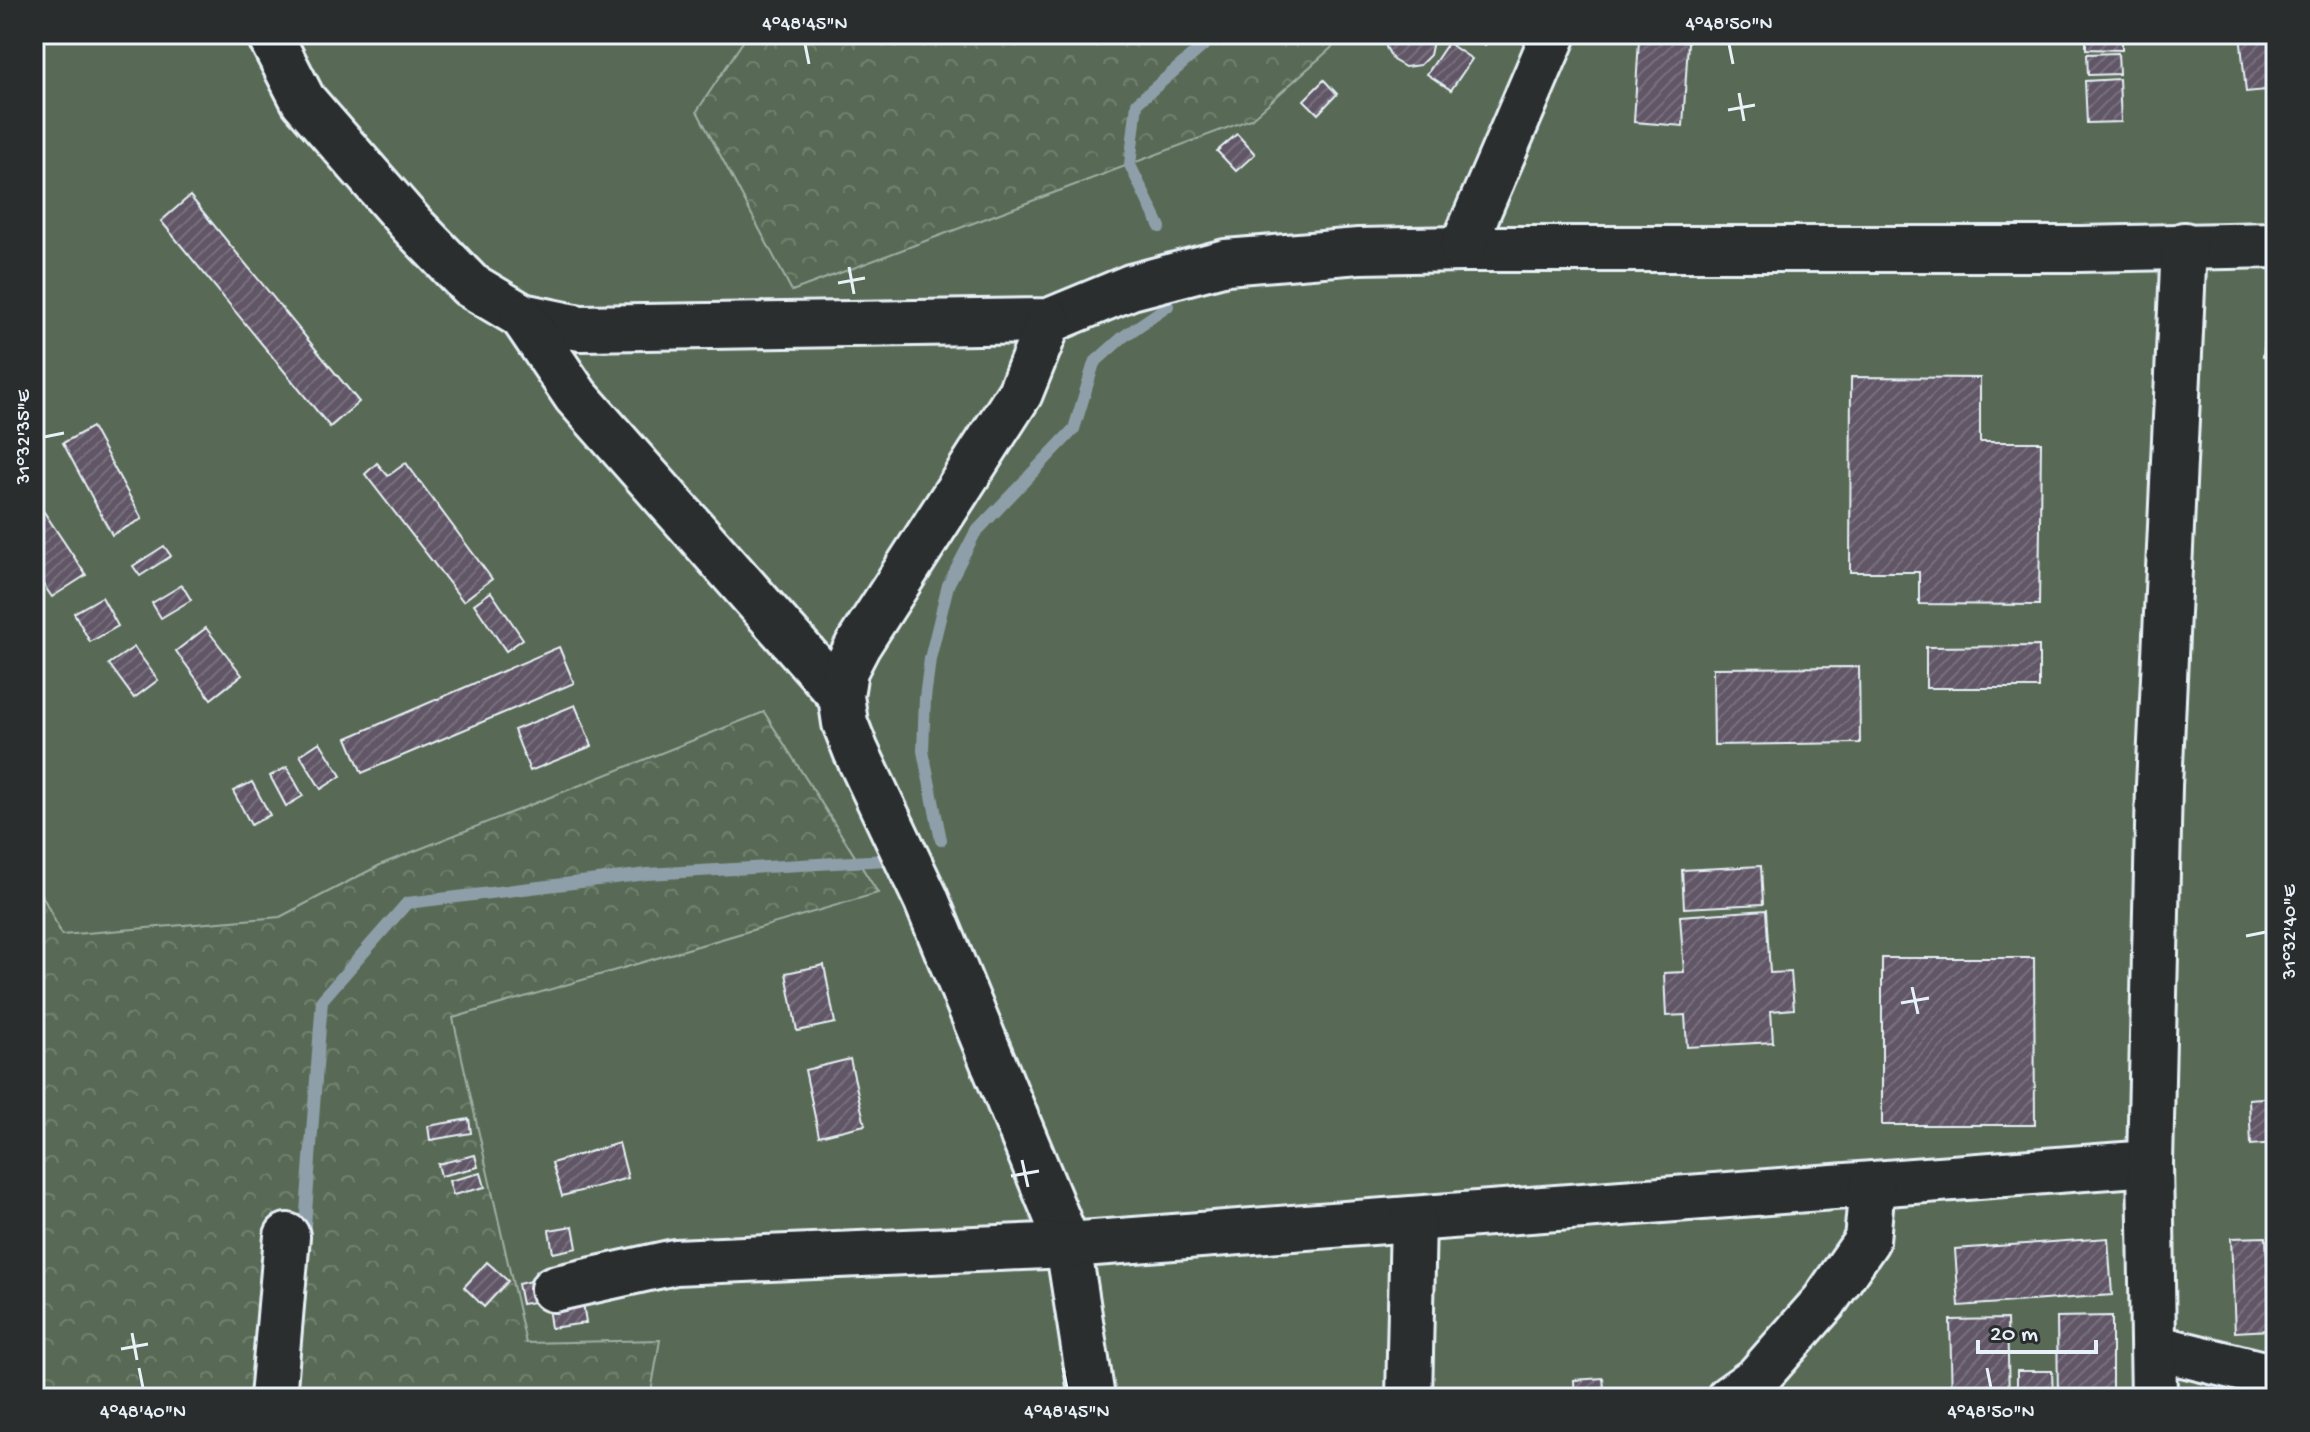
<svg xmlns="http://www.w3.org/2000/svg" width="2310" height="1432" font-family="'Gochi Hand',sans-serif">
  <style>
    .green { fill: #596b55; stroke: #a0aea6; stroke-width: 2 }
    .forest { fill: url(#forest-crowns); stroke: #a0aea6; stroke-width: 2 }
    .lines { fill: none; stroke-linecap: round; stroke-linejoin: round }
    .stream { stroke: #8e9faa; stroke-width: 12 }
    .building { fill: url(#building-hatch); stroke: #e8f1f8; stroke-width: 2 }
    .minor-casing { stroke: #e8f1f8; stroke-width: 50 }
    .minor { stroke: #2a2d2e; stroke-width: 44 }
    .ticks { fill: none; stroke: #e8f1f8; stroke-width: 3 }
    .neatline { fill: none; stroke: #e8f1f8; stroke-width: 3 }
    .ticks-label { font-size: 20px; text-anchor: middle; fill: #e8f1f8 }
  </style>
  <defs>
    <pattern id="forest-crowns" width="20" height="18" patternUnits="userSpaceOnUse" patternTransform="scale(2)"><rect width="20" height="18" fill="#596b55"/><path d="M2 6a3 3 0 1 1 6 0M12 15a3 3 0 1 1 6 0" fill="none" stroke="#71816e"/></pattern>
    <pattern id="building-hatch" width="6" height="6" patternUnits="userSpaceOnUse" patternTransform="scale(2)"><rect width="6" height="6" fill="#615666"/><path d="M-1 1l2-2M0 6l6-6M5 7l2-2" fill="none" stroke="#786f7d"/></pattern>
  </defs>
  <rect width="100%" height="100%" fill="#2a2d2e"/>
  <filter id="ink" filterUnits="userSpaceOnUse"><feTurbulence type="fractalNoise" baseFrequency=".0125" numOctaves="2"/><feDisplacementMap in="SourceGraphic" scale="16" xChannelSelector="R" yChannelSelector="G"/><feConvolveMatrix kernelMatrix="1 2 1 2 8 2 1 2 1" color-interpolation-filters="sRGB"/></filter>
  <g filter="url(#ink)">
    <rect class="green" x="34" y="34" width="2242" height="1364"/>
    <g class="forest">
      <polygon points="748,34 1347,34 1251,119 792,291 697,111"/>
      <polygon points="764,712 878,893 453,1018 526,1343 660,1340 650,1398 34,1398 34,879 62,935 280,917 382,864"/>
    </g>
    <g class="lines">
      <g class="stream">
        <polyline points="1160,227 1130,165 1137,103 1217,34"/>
        <polyline points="941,840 923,751 925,698 930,659 948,585 975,533 1074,429 1094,363 1123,337 1168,306"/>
        <polyline points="304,1239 322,1000 407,903 647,874 887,860"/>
      </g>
    </g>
    <g class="building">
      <polygon points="1388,34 1429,34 1433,41 1430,55 1420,65 1405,67 1393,60 1386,47"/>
      <polygon points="1470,34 1494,34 1485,45"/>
      <polygon points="2086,34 2122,34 2122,50 2086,49"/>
      <polygon points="2240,34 2276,34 2276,89 2246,92"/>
      <polygon points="1639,39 1688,42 1683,126 1634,122"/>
      <polygon points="1448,43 1472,59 1451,90 1427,74"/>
      <polygon points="2118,53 2119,74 2088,75 2087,54"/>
      <polygon points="2119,79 2121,122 2087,123 2085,81"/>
      <polygon points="1324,80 1337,94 1318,114 1304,100"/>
      <polygon points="1237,134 1255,154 1236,171 1217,151"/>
      <polygon points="190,196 359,402 330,427 161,221"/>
      <polygon points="2267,322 2276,323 2276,359 2263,357"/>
      <polygon points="1851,377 1980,378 1980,442 2041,442 2039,605 1919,604 1919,572 1850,572"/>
      <polygon points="92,427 142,519 112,535 63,443"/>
      <polygon points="377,463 388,476 406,463 492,579 463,601 365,474"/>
      <polygon points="44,512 86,575 52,597 34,571 34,519"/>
      <polygon points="164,546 171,556 140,576 133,566"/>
      <polygon points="182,585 191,600 161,618 152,603"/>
      <polygon points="491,592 523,639 506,651 474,604"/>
      <polygon points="102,597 118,626 90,642 74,613"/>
      <polygon points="206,628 242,675 211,699 176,651"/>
      <polygon points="2039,646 2039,688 1926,688 1926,647"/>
      <polygon points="134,647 158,680 134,698 109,664"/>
      <polygon points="559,647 574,683 362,773 347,738"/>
      <polygon points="1859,667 1860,743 1714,745 1713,668"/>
      <polygon points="575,705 592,746 530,771 514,730"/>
      <polygon points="320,742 341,776 321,789 300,755"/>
      <polygon points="287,767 303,796 286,806 270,776"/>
      <polygon points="252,782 270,815 251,825 233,791"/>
      <rect x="2269" y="862" width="7" height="43"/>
      <polygon points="1761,866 1763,904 1684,908 1682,870"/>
      <polygon points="1766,910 1770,973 1791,972 1794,1009 1771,1011 1773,1042 1687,1047 1685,1015 1666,1016 1664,973 1684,972 1680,916"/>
      <polygon points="1882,958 2034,958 2035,1125 1882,1125"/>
      <polygon points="824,965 835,1023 797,1031 786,973"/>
      <polygon points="2271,1022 2276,1022 2276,1070 2274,1070"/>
      <polygon points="850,1059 865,1125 819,1136 805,1070"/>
      <polygon points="2276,1097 2276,1143 2251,1145 2249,1099"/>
      <polygon points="469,1119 471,1133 430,1140 428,1126"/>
      <polygon points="619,1143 628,1178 562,1196 552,1163"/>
      <polygon points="475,1155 478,1167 441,1176 438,1164"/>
      <polygon points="481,1173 485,1187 453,1195 449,1181"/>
      <polygon points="573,1226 577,1248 553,1253 549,1230"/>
      <polygon points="2266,1237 2270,1330 2235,1332 2231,1238"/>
      <polygon points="2108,1238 2112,1295 1959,1306 1955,1249"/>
      <polygon points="487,1262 508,1281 484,1307 464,1287"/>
      <polygon points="535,1280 539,1301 522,1304 518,1284"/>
      <polygon points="583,1302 586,1323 551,1328 548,1307"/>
      <polygon points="2112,1316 2112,1398 2058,1398 2057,1317"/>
      <polygon points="2007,1319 2009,1398 1952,1398 1950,1320"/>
      <polygon points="2017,1371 2052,1371 2053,1398 2017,1398"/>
      <polygon points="1603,1378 1605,1398 1575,1398 1574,1380"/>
      <polygon points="1570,1391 1571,1398 1493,1398"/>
      <polygon points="1941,1391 1941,1398 1904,1398 1904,1392"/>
    </g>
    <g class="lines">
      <g class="minor-casing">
        <g id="minor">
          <polyline points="269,34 303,100 412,225 470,285 522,316 580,328 1049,321 1131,287 1226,262 1359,251 1462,249 2080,249 2276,245"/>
          <polyline points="1462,249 1554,34"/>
          <polyline points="522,316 576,396 841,696"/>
          <polyline points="1049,321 1020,393 858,645 845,670 841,696 845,723 856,751 926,899 1068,1245 1092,1398"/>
          <polyline points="553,1289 675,1262 1068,1245 2150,1163"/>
          <polyline points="2154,1347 2276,1377"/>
          <polyline points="273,1398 287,1236"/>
          <polyline points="1409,1398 1413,1219"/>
          <polyline points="1729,1398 1757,1378 1824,1302 1867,1240 1872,1185"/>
          <polyline points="2154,1398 2150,1163 2159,786 2184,245"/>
        </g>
      </g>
      <use href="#minor" class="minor"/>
    </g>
  </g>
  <path class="ticks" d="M805,44L809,64M1729,44L1733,64M1739,93L1744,121M1728,110L1755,105M849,267L854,294M838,283L865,278M44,437L64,433M2246,936L2266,932M1912,987L1918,1014M1901,1003L1929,998M1022,1160L1028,1187M1011,1176L1039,1171M132,1333L137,1360M121,1349L148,1344M139,1368L143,1388M1063,1368L1067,1388M1987,1368L1991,1388"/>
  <rect width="2310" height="1432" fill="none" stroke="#2a2d2e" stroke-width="88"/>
  <path d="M1978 1340v12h118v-12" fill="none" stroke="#e8f1f8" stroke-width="4"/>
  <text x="1990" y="1340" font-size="24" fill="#e8f1f8" stroke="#2a2d2e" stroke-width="6" paint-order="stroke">20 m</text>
  <rect x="44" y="44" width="2222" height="1344" class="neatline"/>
  <g class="ticks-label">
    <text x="805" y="29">4°48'45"N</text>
    <text x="1729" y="29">4°48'50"N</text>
    <text transform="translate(22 437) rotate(-90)" y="7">31°32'35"E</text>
    <text transform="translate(2288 932) rotate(-90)" y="7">31°32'40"E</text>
    <text x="143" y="1417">4°48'40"N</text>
    <text x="1067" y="1417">4°48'45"N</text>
    <text x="1991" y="1417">4°48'50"N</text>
  </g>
</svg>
